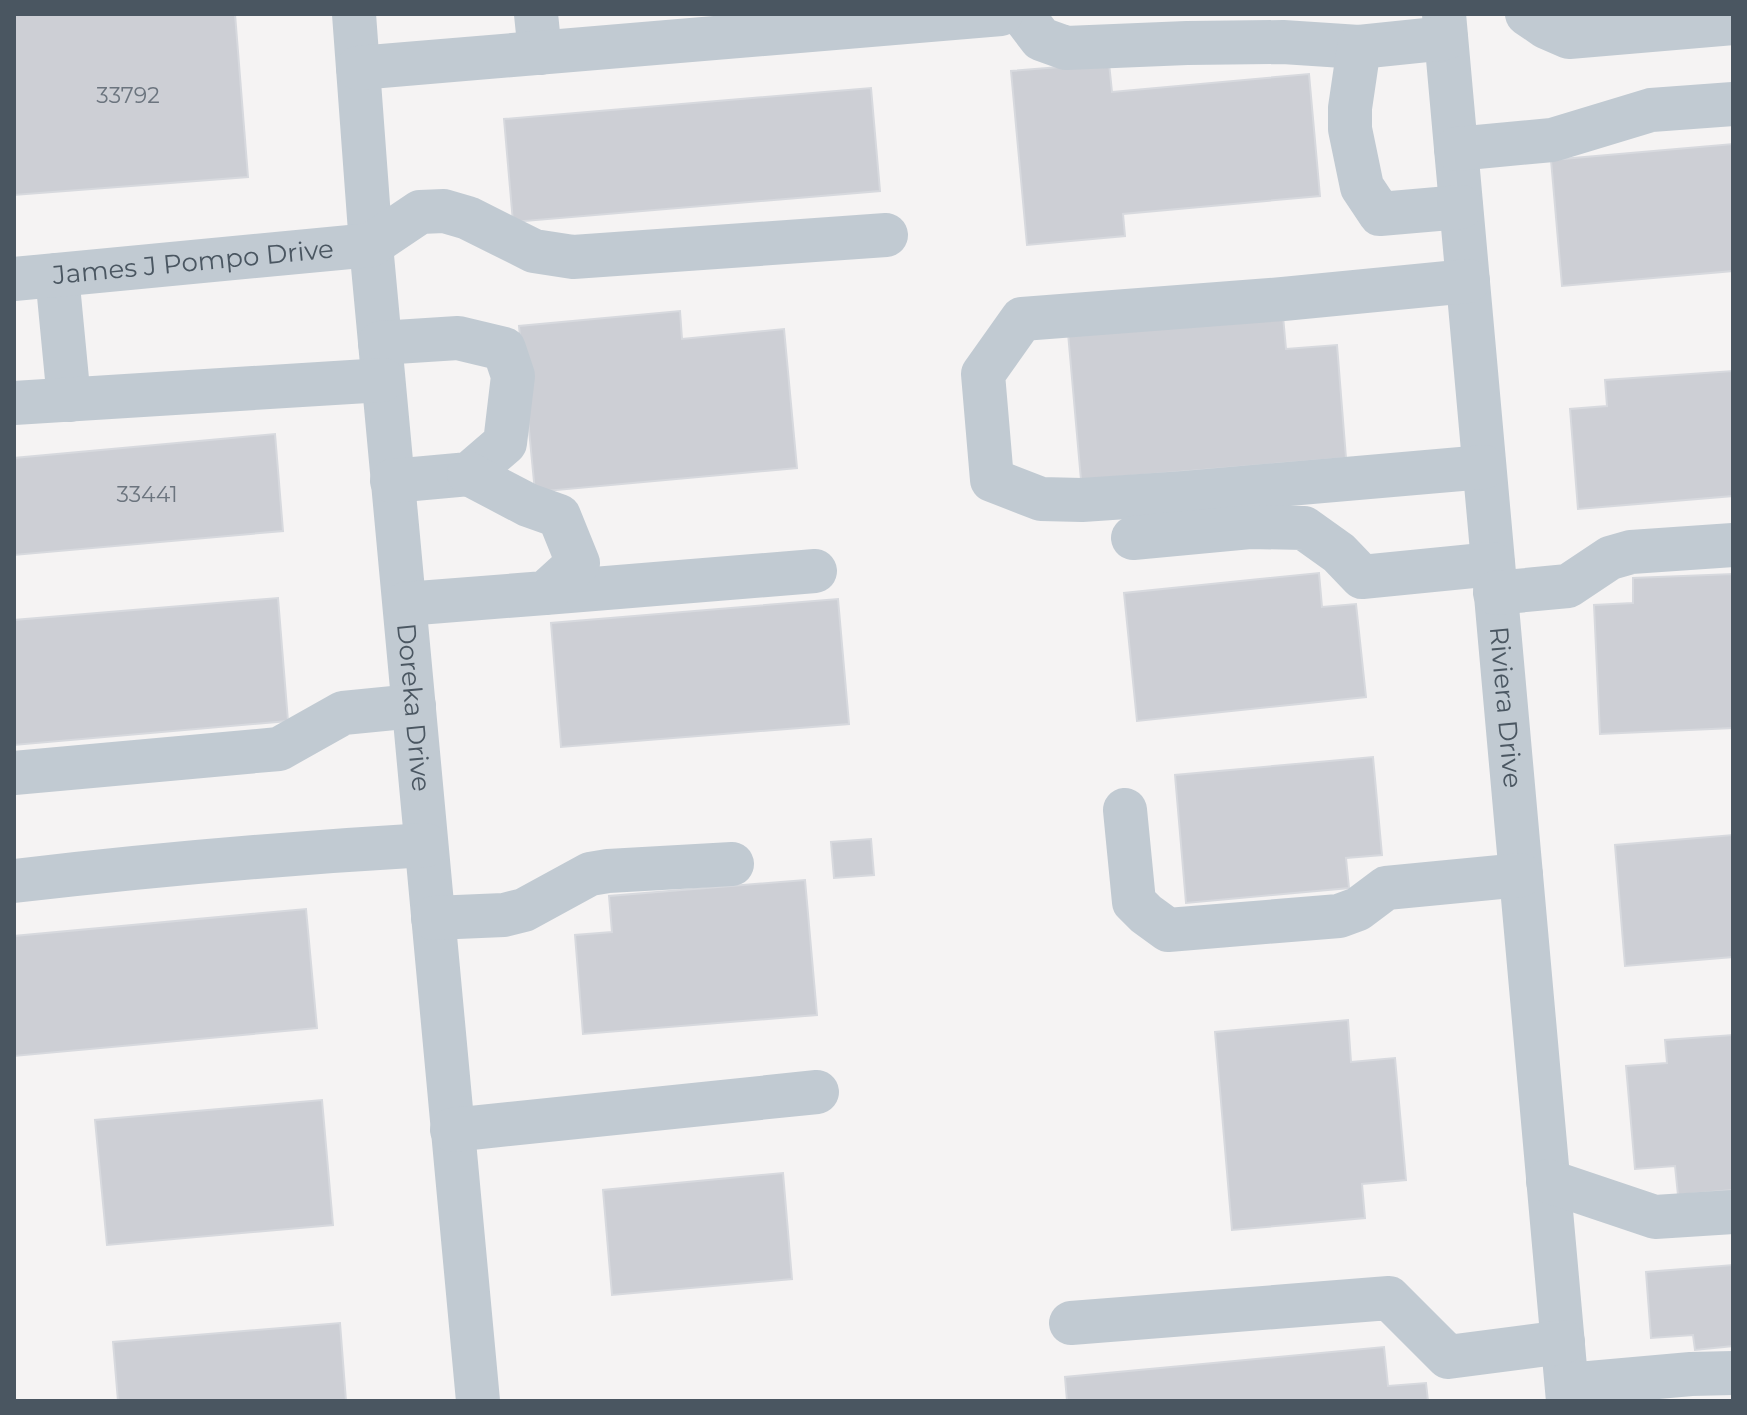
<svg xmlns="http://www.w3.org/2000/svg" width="1747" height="1415" font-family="Montserrat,sans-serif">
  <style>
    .building { fill: #cdcfd5; stroke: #d7d9de; stroke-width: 2 }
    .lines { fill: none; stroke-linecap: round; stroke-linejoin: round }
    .minor { stroke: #c1cad2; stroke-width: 44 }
    .labels { text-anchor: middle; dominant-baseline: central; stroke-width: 8; stroke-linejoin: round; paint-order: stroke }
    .number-label { font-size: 22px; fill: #6b747e }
    .street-label { font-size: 26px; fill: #4a5661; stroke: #fff }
  </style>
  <rect width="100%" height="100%" fill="#f5f3f3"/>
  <g class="building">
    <polygon points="14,14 235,14 248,177 14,195"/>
    <polygon points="1109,63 1112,92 1309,74 1320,196 1123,214 1125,236 1027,245 1011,71"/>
    <polygon points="871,88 880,191 513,222 504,119"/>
    <polygon points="1733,144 1733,271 1562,286 1551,160"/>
    <polygon points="680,311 682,339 784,329 797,468 535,492 519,326"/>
    <polygon points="1283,316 1286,349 1337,345 1346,458 1081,480 1068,333"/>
    <polygon points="1733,371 1733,496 1578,509 1570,409 1607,406 1605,380"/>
    <polygon points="275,434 283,531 14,555 14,458"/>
    <polygon points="1319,573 1322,607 1356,604 1366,697 1137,721 1124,593"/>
    <polygon points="1733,574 1733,728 1600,734 1594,605 1633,603 1633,578"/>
    <polygon points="278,598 288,721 14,745 14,620"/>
    <polygon points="838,599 849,724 561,747 551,623"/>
    <polygon points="1373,757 1382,855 1346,858 1349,888 1186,903 1175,775"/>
    <polygon points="1733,835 1733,957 1625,966 1615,845"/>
    <polygon points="871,839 874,875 834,878 831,842"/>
    <polygon points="805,880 817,1015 583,1034 575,935 612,932 609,896"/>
    <polygon points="306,909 317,1028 14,1056 14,936"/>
    <polygon points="1348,1020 1351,1062 1395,1058 1406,1180 1362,1184 1365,1218 1232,1230 1215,1032"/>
    <polygon points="1733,1035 1733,1190 1678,1195 1675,1166 1635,1169 1626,1066 1667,1063 1665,1040"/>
    <polygon points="322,1100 333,1225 107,1245 95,1120"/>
    <polygon points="783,1173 792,1279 612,1295 603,1190"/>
    <polygon points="1733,1265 1733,1346 1695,1350 1693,1335 1651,1338 1646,1272"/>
    <polygon points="340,1323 346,1401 118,1401 113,1342"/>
    <polygon points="1384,1347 1388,1386 1426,1383 1428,1401 1067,1401 1065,1377"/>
  </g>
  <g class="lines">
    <g class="minor">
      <path id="s1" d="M354,14L371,245L478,1401"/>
      <polyline points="536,14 540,53"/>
      <polyline points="1022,14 1041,39 1066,48 1187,43 1283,42 1359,47"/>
      <path id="s2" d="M1444,14L1568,1401"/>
      <polyline points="1527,14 1546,27 1569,37 1733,23"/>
      <polyline points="1446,38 1359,47 1350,108 1350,129 1362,187 1380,214 1461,207"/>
      <polyline points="358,68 1001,14"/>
      <polyline points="1456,149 1552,140 1651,110 1733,104"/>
      <polyline points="57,275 69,400"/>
      <path id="s3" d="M14,279L371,245L420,212L444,211L468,218L534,251L573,257L886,235"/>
      <polyline points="1468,281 1283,299 1022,319 983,374 992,480 1041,499 1082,500 1185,493 1484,467"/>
      <polyline points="380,343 458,338 504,349 513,376 505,443 469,474 392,481"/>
      <polyline points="14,403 383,380"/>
      <polyline points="1133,538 1250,527 1304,528 1339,553 1362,577 1493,564"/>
      <polyline points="545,593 815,571"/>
      <polyline points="1495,593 1568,586 1610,558 1631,552 1733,545"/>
      <polyline points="405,604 545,593 578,563 559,516 528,505 469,474"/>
      <polyline points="14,773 279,749 343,713 414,706"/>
      <polyline points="1125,810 1134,902 1146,914 1168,930 1339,916 1358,909 1386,888 1521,875"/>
      <path d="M14,881C151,865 288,853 426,845"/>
      <polyline points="433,918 504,915 524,910 590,874 608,871 732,864"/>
      <polyline points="452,1130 817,1092"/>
      <polyline points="1548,1181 1655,1217 1733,1212"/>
      <polyline points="1071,1323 1389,1298 1448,1357 1563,1342"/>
      <polyline points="1567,1385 1691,1374 1733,1373"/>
    </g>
  </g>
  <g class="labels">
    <g class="number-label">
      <text x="128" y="95">33792</text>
      <text x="147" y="494">33441</text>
    </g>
    <g class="street-label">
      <text stroke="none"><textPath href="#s3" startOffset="180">James J Pompo Drive</textPath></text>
      <text stroke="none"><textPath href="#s1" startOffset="696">Doreka Drive</textPath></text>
      <text stroke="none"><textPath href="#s2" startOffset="696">Riviera Drive</textPath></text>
    </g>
  </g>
  <rect width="1747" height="1415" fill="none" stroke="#4a5661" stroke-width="32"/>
</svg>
